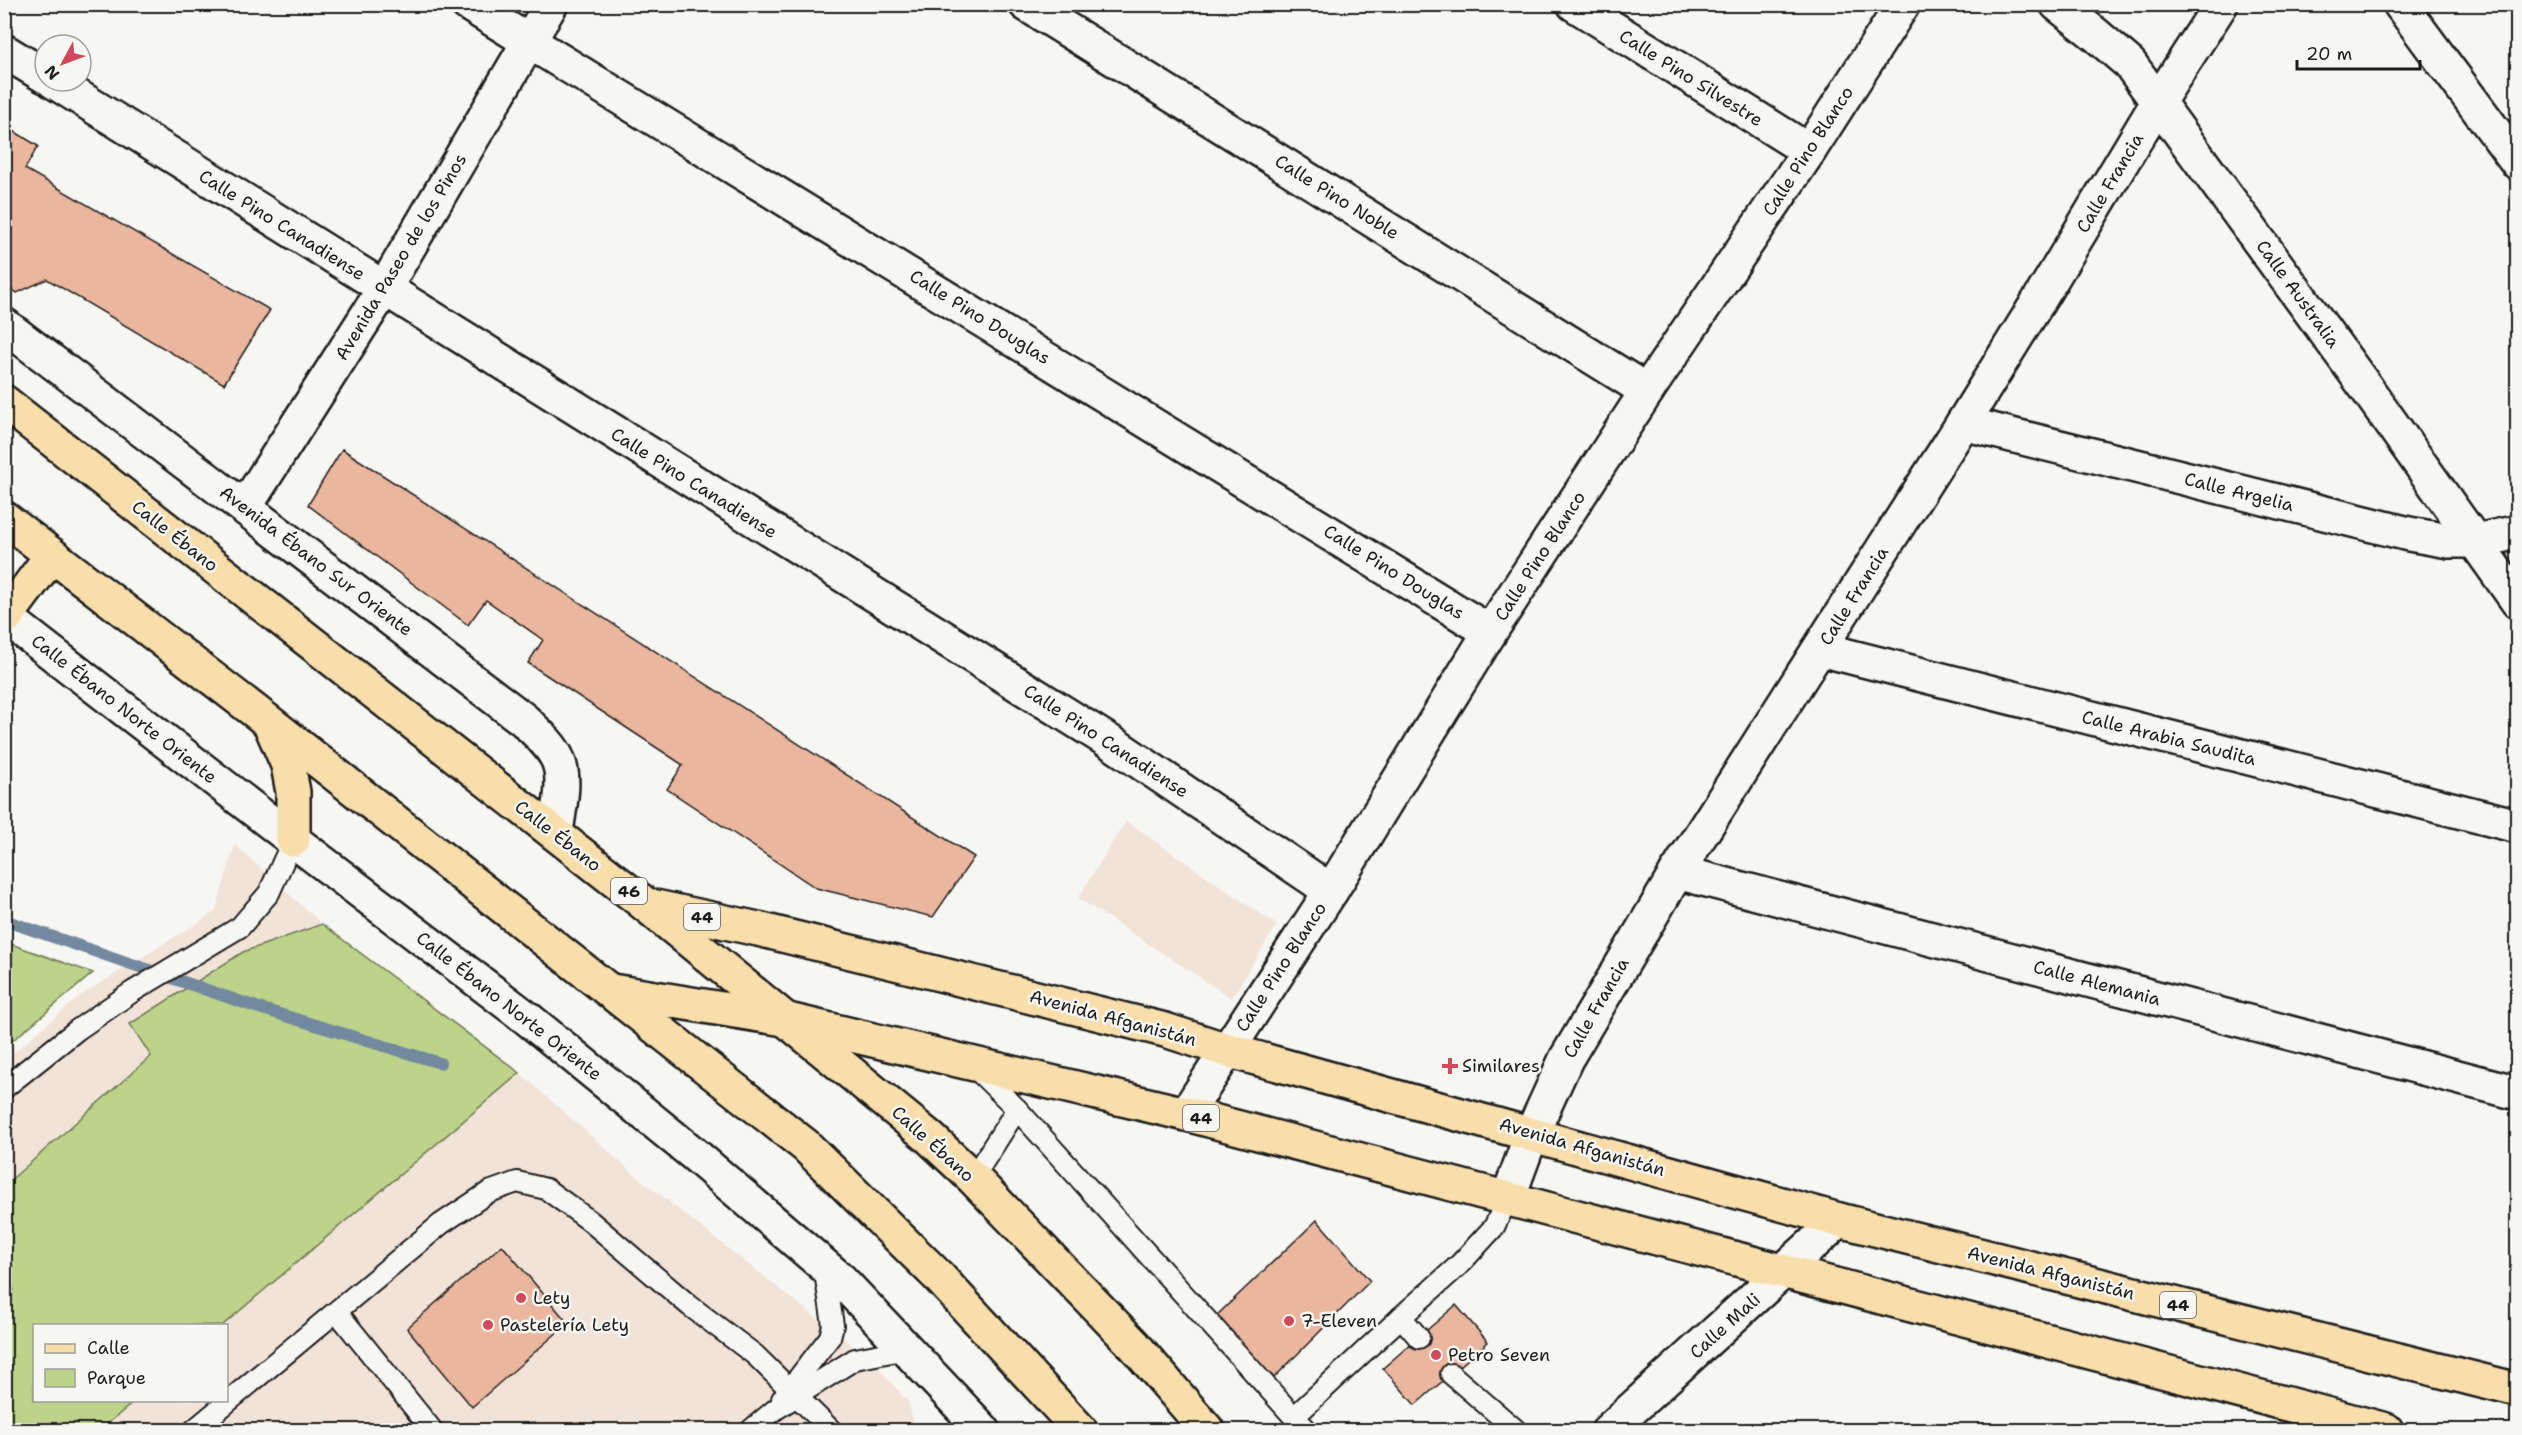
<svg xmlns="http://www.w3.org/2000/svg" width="2522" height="1435" font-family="'Shantell Sans',sans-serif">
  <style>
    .built { fill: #f2e3d8 }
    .green { fill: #bcd389; stroke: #6c7852; stroke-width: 1.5 }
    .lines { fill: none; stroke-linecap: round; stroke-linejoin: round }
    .stream { stroke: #73899f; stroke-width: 12 }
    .building { fill: #eab69d; stroke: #1c1c1c; stroke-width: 1.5 }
    .lane-casing { stroke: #1c1c1c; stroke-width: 24 }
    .street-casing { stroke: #1c1c1c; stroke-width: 38 }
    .secondary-casing { stroke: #1c1c1c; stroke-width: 38 }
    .primary-casing { stroke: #1c1c1c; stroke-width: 38 }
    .lane { stroke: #f6f6f2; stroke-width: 20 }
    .street { stroke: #f6f6f2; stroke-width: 33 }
    .secondary { stroke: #f6f6f2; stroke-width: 33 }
    .primary { stroke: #f8deab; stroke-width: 33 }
    .poi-dot { fill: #d1495b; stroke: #f6f6f2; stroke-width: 2 }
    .labels { text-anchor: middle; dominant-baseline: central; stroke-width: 5; stroke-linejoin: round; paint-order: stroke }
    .shield { fill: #f6f6f2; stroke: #5d5d5c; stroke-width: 1.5 }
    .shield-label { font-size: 16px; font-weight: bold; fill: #1c1c1c }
    .street-label { font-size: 18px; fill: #1c1c1c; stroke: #f6f6f2 }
    .poi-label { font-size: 18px; fill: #1c1c1c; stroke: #f6f6f2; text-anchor: start }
  </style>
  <rect width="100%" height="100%" fill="#f6f6f2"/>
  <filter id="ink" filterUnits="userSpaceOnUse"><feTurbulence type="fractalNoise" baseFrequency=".0167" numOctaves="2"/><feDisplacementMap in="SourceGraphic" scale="12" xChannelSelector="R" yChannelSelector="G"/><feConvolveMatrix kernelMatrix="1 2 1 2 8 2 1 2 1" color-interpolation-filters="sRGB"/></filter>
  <g filter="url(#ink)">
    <g class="built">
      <polygon points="1126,821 1277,925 1231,998 1078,898"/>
      <polygon points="235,845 322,924 243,952 130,1024 151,1055 5,1185 5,1060 80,996 215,912"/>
      <polygon points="520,1073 635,1175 875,1364 908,1402 916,1430 100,1430 135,1401 226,1400 226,1326 223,1325"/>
    </g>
    <g class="green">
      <polygon points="322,924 520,1073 223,1325 34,1326 34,1400 135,1401 100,1430 5,1430 5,1299 14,1290 5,1276 5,1185 151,1056 130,1024 243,952"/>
      <polygon points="5,942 93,973 5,1047 4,942"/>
    </g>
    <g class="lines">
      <polyline class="stream" points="4,920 256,1007 440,1063"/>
    </g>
    <g class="building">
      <polygon points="4,125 38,146 25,169 270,310 224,384 47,279 17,293 4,285"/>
      <polygon points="342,449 974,857 933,917 816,888 667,789 683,765 528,663 543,640 486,600 468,625 308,505"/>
      <polygon points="1317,1220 1370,1281 1270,1382 1214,1318"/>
      <polygon points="502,1245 568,1323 472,1407 407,1328"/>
      <polygon points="1456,1305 1488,1342 1415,1405 1383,1368"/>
    </g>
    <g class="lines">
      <g class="lane-casing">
        <g id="lane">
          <polyline points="974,1067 1017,1109 1294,1417"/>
          <polyline points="4,1088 77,1030 132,992 240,927 269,893 293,840"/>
          <polyline points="973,1178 1017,1109"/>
          <polyline points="337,1312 432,1430"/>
          <polyline points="1401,1317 1459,1265 1494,1227 1508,1198"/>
          <polyline points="1451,1374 1516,1430"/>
          <polyline points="782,1399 830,1337 833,1325 824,1266"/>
          <polyline points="194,1430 441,1224 489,1192 517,1182 546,1189 590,1221 690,1306 755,1355 831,1430"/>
          <polyline points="751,1430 776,1409 855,1359 907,1349"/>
          <polyline points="1307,1430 1294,1417 1401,1317 1419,1338"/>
        </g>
      </g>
      <g class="street-casing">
        <g id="street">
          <polyline points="468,4 1490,632"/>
          <polyline points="1026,4 1647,391"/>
          <polyline points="1574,4 1809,151"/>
          <polyline points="2057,4 2095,34 2130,64 2367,389 2518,602"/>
          <polyline points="2400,4 2518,163"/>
          <polyline points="4,51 45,76"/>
          <polyline points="53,81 1115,745 1331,891"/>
          <polyline points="1963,423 2409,534 2449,541 2476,541 2518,532"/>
          <polyline points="1820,649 2518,826"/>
          <polyline points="1677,872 2518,1093"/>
          <polyline points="1186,1114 1331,891 1490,632 1647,391 1809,151 1903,4"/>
        </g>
      </g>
      <g class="secondary-casing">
        <g id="secondary">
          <path d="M4,325L524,720C536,732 551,744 558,760C567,781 558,812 556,834"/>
          <polyline points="245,507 384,289 551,4"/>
          <polyline points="4,616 293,840 528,1019 695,1155 841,1280 983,1430"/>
          <polyline points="1508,1198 1532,1133 1566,1059 1677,872 1963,423 2041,297 2158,102 2221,4"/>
          <polyline points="1609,1430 1839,1220"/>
        </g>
      </g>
      <g class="primary-casing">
        <g id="primary">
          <polyline points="4,402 646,905 929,1137 973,1178 1134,1345 1207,1430"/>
          <polyline points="4,518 269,722 806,1146 938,1276 1080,1430"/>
          <polyline points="6,617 52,555"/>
          <polyline points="271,726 288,765 293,792 293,840"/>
          <polyline points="646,905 758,929 1165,1030 1227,1050 1839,1220 2518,1390"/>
          <polyline points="612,991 784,1019 1186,1114 2386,1430"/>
        </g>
      </g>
      <use href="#lane" class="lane"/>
      <use href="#street" class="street"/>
      <use href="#secondary" class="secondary"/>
      <use href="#primary" class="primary"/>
    </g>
  </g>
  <g class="poi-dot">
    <path d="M1447 1057h6v6h6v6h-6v6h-6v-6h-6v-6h6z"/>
    <circle cx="521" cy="1298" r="6"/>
    <circle cx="1289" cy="1321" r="6"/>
    <circle cx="488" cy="1325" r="6"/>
    <circle cx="1436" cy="1355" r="6"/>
  </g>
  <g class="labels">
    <g class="shield">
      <rect x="611" y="878" width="36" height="26" rx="4.5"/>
      <rect x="684" y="904" width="36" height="26" rx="4.5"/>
      <rect x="1183" y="1105" width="36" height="26" rx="4.5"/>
      <rect x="2160" y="1292" width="36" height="26" rx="4.5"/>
    </g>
    <g class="shield-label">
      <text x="629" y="891">46</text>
      <text x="702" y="917">44</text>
      <text x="1201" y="1118">44</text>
      <text x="2178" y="1305">44</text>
    </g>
    <g class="street-label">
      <text transform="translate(1691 78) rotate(32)">Calle Pino Silvestre</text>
      <text transform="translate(1808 151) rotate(-57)">Calle Pino Blanco</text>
      <text transform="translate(2110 183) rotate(-59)">Calle Francia</text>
      <text transform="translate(1337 197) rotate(32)">Calle Pino Noble</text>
      <text transform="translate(282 225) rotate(32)">Calle Pino Canadiense</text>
      <text transform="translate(401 257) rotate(-59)">Avenida Paseo de los Pinos</text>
      <text transform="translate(2298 294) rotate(54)">Calle Australia</text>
      <text transform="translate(980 317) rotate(32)">Calle Pino Douglas</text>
      <text transform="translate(694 483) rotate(32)">Calle Pino Canadiense</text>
      <text transform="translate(2239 492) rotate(14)">Calle Argelia</text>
      <text transform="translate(175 536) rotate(38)">Calle Ébano</text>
      <text transform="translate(1540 556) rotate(-57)">Calle Pino Blanco</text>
      <text transform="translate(316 561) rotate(37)">Avenida Ébano Sur Oriente</text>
      <text transform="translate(1394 572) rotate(32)">Calle Pino Douglas</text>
      <text transform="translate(1854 596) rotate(-58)">Calle Francia</text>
      <text transform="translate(124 709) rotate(38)">Calle Ébano Norte Oriente</text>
      <text transform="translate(2169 738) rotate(14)">Calle Arabia Saudita</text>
      <text transform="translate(1106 741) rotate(33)">Calle Pino Canadiense</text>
      <text transform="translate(558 836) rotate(38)">Calle Ébano</text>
      <text transform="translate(1281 967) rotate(-57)">Calle Pino Blanco</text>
      <text transform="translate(2097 983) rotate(15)">Calle Alemania</text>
      <text transform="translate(509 1006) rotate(38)">Calle Ébano Norte Oriente</text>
      <text transform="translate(1596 1008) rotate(-60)">Calle Francia</text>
      <text transform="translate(1113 1018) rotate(15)">Avenida Afganistán</text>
      <text transform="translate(933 1144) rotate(42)">Calle Ébano</text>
      <text transform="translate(1582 1147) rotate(16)">Avenida Afganistán</text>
      <text transform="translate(2051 1273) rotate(14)">Avenida Afganistán</text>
      <text transform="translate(1725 1326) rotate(-42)">Calle Mali</text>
    </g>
    <g class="poi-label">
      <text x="1462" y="1066">Similares</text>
      <text x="533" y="1298">Lety</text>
      <text x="1301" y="1321">7-Eleven</text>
      <text x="500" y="1325">Pastelería Lety</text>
      <text x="1448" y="1355">Petro Seven</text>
    </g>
  </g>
  <rect width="2522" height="1435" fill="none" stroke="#f6f6f2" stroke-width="24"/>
  <rect x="12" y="12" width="2498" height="1411" fill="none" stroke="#1c1c1c" stroke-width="2" filter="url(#ink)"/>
  <rect x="33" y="1324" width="195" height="78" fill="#f6f6f2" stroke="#9f9f9c" stroke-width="1.5"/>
  <rect x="45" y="1344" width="30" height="9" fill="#f8deab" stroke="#9f9f9c" stroke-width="1.5"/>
  <text x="87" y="1354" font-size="18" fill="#1c1c1c">Calle</text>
  <rect x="45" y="1369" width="30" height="18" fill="#bcd389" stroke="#9f9f9c" stroke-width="1.5"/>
  <text x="87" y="1384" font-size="18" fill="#1c1c1c">Parque</text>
  <g transform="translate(63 63) rotate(229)"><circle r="28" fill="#f6f6f2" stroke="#9f9f9c" stroke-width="1.5"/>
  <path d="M0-4.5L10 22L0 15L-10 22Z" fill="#d1495b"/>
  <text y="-9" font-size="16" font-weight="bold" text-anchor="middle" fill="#1c1c1c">N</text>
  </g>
  <path d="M2297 60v9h123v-9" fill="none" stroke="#1c1c1c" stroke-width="3"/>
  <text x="2306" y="60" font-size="18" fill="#1c1c1c" stroke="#f6f6f2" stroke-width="4.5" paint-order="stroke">20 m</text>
</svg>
